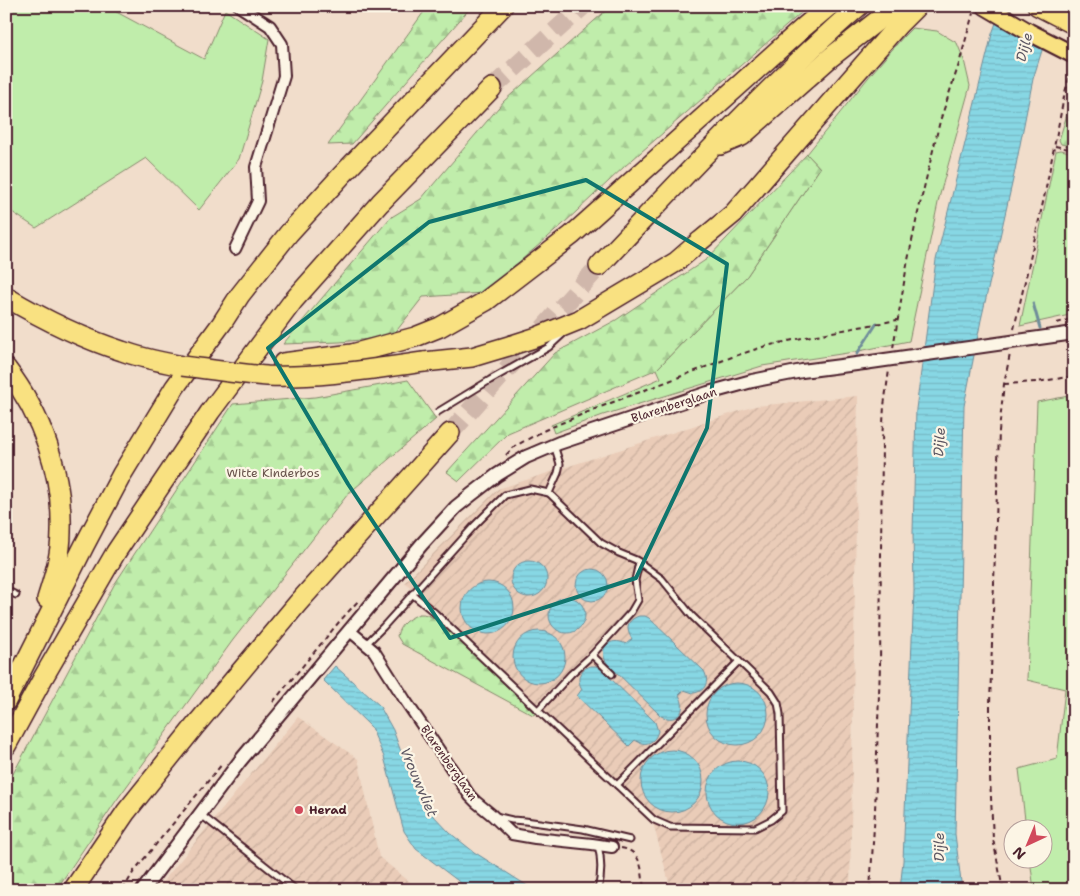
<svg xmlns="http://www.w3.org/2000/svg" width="1080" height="896" font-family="'Shantell Sans',sans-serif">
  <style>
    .industrial { fill: url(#industrial-furrows) }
    .green { fill: #c0edab; stroke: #85866b }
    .forest { fill: url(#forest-firs); stroke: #85866b }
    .water { fill: url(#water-rules); stroke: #6f8d9a }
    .pier { fill: #f1ddcb }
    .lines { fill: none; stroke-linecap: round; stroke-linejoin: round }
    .stream { stroke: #6f8d9a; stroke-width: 3 }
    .motorway-tunnel { stroke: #d0b7ab; stroke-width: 19; stroke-dasharray: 19 9; stroke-linecap: butt }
    .service-casing { stroke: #4a1f2b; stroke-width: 9 }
    .minor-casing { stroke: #4a1f2b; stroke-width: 14 }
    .tertiary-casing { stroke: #4a1f2b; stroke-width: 16 }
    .primary-casing { stroke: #4a1f2b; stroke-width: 20 }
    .trunk-casing { stroke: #4a1f2b; stroke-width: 21 }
    .motorway-casing { stroke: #4a1f2b; stroke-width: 22 }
    .path { stroke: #4a1f2b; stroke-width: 2; stroke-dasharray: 5 4; stroke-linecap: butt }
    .service { stroke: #fcf5e5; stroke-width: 5 }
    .minor { stroke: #fcf5e5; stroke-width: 10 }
    .tertiary { stroke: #fcf5e5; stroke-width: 12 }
    .primary { stroke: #f9e181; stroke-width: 16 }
    .trunk { stroke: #f9e181; stroke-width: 18 }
    .motorway { stroke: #f9e181; stroke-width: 19 }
    .service-bridge-casing { stroke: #4a1f2b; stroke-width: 9; stroke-linecap: butt }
    .tertiary-bridge-casing { stroke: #4a1f2b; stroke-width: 16; stroke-linecap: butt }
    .motorway-bridge-casing { stroke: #4a1f2b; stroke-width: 22; stroke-linecap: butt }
    .service-bridge { stroke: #fcf5e5; stroke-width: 5 }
    .tertiary-bridge { stroke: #fcf5e5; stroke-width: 12 }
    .motorway-bridge { stroke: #f9e181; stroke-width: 19 }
    .marked { fill: none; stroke: #0f766e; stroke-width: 4; stroke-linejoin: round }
    .poi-dot { fill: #d1495b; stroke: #fcf5e5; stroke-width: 2 }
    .labels { text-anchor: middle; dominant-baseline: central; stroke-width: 4.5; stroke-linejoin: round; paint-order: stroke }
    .street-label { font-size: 12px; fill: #4a1f2b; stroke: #fcf5e5 }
    .park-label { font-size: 12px; fill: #68524b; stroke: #fcf5e5 }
    .poi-label { font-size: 12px; font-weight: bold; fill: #4a1f2b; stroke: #fcf5e5; text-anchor: start }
    .water-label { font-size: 14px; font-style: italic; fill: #5c5662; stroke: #fcf5e5 }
  </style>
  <defs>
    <pattern id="industrial-furrows" width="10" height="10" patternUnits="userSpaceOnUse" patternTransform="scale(1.25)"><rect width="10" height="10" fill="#eaccb8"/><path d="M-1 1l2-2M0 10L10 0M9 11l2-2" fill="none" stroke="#caaf9e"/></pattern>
    <pattern id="forest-firs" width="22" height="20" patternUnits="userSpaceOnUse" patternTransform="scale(1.25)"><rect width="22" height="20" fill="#c0edab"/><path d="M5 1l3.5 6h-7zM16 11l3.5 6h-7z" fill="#a6cb93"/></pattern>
    <pattern id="water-rules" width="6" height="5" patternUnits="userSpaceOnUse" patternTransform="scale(1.25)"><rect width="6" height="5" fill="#87d7e4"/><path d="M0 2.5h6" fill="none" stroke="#76b8c4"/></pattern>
  </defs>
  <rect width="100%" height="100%" fill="#f1ddcb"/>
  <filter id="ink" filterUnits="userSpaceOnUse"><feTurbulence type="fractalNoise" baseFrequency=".02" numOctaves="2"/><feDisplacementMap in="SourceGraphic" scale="10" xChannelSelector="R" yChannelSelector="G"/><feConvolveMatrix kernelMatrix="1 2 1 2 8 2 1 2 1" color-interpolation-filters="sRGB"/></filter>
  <g filter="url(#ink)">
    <g class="industrial">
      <polygon points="858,396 850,890 671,890 653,823 405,582 498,489 755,406"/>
      <polygon points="298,717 358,759 379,857 420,890 156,890"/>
    </g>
    <g class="green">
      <polygon points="6,6 109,6 109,8 204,59 225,10 269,39 262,81 239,159 199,210 146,158 36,228 6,208"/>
      <polygon points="912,28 937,31 957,43 964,60 970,86 939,198 909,341 854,352 762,366 603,415 554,433 551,425 661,378 657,369 747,276 820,168 807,154 872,73 903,37"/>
      <polygon points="1061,150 1074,153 1074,314 1020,326 1056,151"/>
      <polygon points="1074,395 1074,890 1034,890 1030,859 1042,858 1042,828 1026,828 1019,769 1057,759 1065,689 1027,680 1037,402"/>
    </g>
    <g class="forest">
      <polygon points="428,6 472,6 352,144 328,145"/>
      <polygon points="611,6 809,6 625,166 562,225 483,293 423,297 394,334 380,338 340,342 283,344 390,218 421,199 504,101"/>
      <polygon points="1074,92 1074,147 1061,144 1059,140"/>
      <polygon points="807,154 820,168 747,276 657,369 508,433 459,481 447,472 555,353 616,320 707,259"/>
      <polygon points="408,380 436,419 348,494 233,640 116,801 56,890 6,890 6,787 114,585 233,404 315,397"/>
      <path d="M419,614C431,613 440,623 449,630L535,714L533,715L402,644L397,636C400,623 408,619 419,614Z"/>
    </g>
    <g class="water">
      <polygon points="1002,6 1056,6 1033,79 1014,175 981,320 964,406 955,834 962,890 900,890 903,861 914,591 913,533 916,409 936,260 992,34"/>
      <circle cx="529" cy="579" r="18"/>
      <circle cx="592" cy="585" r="16"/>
      <circle cx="488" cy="608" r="26"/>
      <circle cx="567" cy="615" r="18"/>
      <path d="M639,616H645L649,618L704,671C710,682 705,692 693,693L684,690L679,695C688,710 678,724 661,716L607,663C597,648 610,636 626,644L632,639C625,628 627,620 639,616Z"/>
      <circle cx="539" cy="657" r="26"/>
      <polygon points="335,666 379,705 393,730 404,760 415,787 432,814 450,833 474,852 534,890 470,890 416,849 404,831 384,757 371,727 323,680"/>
      <path d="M590,666H596L601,669L655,722L658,731C655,743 645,747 635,740L629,746L577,696L582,689C576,679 579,670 590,666Z"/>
      <circle cx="737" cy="714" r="31"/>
      <circle cx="672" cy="781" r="31"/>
      <circle cx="738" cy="792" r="31"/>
    </g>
    <polygon class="pier" points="999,6 1059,6 1046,48"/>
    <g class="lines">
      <g class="stream">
        <polyline points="1033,303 1040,328"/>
        <polyline points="857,354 877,323"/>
      </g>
      <g class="motorway-tunnel">
        <polyline points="492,88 583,6"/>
        <polyline points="450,433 599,266"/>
      </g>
      <g class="service-casing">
        <g id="service">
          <polyline points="6,590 16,595"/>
          <polyline points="412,594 435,613 654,820 670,827 755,828 771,820 782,811 780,714 778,703 771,692 692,616 662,579 636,560 619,553 601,543 549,493 558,473 560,464 554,445"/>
          <polyline points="366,644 383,627 475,525 505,495 530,489 549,493"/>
          <polyline points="592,655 612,674"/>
          <polyline points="538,710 571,674 592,655 631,612 638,600 635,580 639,562"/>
          <polyline points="617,785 738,662"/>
          <polyline points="200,814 296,890"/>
          <polyline points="495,816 512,820 525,821 583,829 630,840"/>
          <path d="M598,845C602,861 602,874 598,890"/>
        </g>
      </g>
      <g class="minor-casing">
        <g id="minor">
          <polyline points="235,249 258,201 256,167 284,76 282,44 270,26 239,6"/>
          <polyline points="350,631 374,651 405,700 470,796 476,802 492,815 512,834 535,838 592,844 612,847"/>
        </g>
      </g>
      <g class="tertiary-casing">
        <g id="tertiary">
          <polyline points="1032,339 1074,333"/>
          <polyline points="143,890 240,761 422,544 456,507 471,495 497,475 526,457 559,443 708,393 752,381 802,371 864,363"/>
        </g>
      </g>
      <g class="primary-casing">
        <polyline id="primary" points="985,6 1029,32 1074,55"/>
      </g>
      <g class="trunk-casing">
        <polyline id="trunk" points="1037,6 1074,25"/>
      </g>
      <g class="motorway-casing">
        <g id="motorway">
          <polyline points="720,145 742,136 831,57 896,6"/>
          <polyline points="699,242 733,214 898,25 917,6"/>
          <path d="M599,266C683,178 766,87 859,6"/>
          <path d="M6,297C43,319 81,338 122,351C141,358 162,362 182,366"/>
          <polyline points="424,362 472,357 512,345"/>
          <polyline points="283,363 352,354 415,337 440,327 486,301 572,235 804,27 829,6"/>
          <path d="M6,368C42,415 63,473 61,532C61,555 54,577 47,599"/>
          <polyline points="6,701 84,546 122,474 175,387 222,323 240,295 289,233 342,175 503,6"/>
          <polyline points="6,746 43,678 116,552 210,412 293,301 380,203 492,88"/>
          <polyline points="73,890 126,812 195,726 298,603 450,433"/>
        </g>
      </g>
      <g class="path">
        <polyline points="1055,146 1074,150"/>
        <polyline points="1057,323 1074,318"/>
        <polyline points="1014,329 1044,198 1065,92 1072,68"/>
        <polyline points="893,348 907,265 917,217 940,121 959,64 973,13"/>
        <polyline points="1004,384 1037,382 1074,376"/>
        <polyline points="506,455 515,446 545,430 595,409 732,357 766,346 811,336 897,320"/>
        <polyline points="273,702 339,622 359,600"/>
        <path d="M621,848C643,851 642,873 644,890"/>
        <polyline points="123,890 134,871 223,763"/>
        <polyline points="870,890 875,811 880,665 882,441 884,406 889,370"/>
        <polyline points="1003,890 993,839 990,777 990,704 999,431 1004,384 1010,354"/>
      </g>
      <use href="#service" class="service"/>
      <use href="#minor" class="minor"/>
      <use href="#tertiary" class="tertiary"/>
      <use href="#primary" class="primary"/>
      <use href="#trunk" class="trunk"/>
      <use href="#motorway" class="motorway"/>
      <g class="service-bridge-casing">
        <polyline id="service-bridge" points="436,413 490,380 549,347 563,334"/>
      </g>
      <g class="tertiary-bridge-casing">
        <polyline id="tertiary-bridge" points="864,363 1032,339"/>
      </g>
      <g class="motorway-bridge-casing">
        <g id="motorway-bridge">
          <polyline points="512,345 537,337 579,320 676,262 699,242"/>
          <path d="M182,366C210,369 238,374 267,376C319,378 372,369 424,362"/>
        </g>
      </g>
      <use href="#service-bridge" class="service-bridge"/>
      <use href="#tertiary-bridge" class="tertiary-bridge"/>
      <use href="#motorway-bridge" class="motorway-bridge"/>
    </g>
  </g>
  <path class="marked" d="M586,180L727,264L707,428L636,578L450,638L348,484L268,348L429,222Z"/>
  <circle class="poi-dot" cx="299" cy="810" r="5"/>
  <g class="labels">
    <g class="street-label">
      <text transform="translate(674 405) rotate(-18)">Blarenberglaan</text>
      <text transform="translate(449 763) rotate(55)">Blarenberglaan</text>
    </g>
    <g class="park-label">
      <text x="273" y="473">Witte Kinderbos</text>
    </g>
    <g class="poi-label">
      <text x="309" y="810">Herad</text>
    </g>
    <g class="water-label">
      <text transform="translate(1024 47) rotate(-75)">Dijle</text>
      <text transform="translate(939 442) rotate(-86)">Dijle</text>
      <text transform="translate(419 782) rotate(67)">Vrouwvliet</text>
      <text transform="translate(939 847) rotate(-90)">Dijle</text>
    </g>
  </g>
  <rect width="1080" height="896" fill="none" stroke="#fcf5e5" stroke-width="25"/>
  <rect x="12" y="12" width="1055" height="871" fill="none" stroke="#4a1f2b" stroke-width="2" filter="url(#ink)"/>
  <g transform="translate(1028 844) rotate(224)"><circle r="24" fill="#fcf5e5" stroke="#b59f9b"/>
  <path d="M0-4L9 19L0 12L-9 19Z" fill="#d1495b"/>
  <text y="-8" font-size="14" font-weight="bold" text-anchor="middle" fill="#4a1f2b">N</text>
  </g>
</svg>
